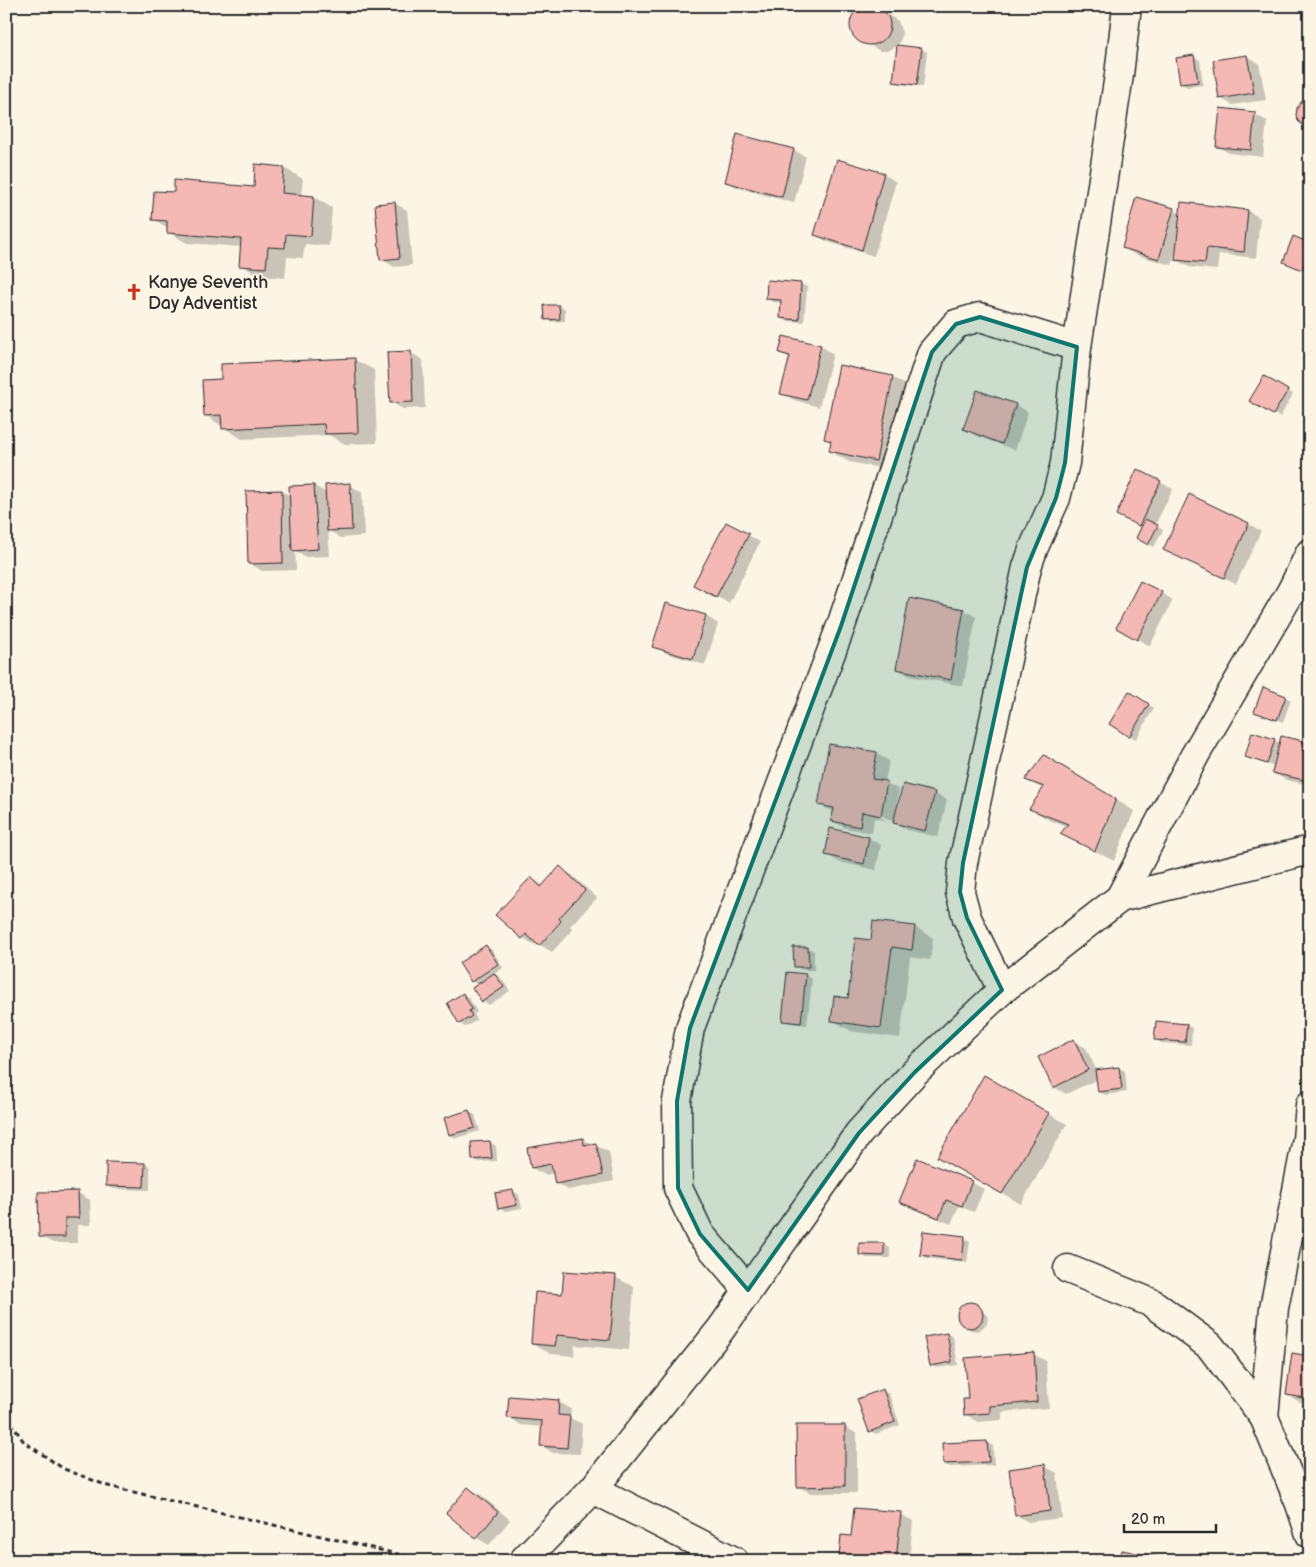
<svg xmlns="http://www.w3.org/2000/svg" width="1316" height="1567" font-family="'Balsamiq Sans',sans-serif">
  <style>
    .shadow { fill: #0003 }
    .building { fill: #f4b8b5; stroke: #2b2b2b }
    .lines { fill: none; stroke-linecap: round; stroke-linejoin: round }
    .minor-casing { stroke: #2b2b2b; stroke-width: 31 }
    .path { stroke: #2b2b2b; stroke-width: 3; stroke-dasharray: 5 4; stroke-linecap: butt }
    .minor { stroke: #fcf5e5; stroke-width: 28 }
    .marked { fill: #0f766e; fill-opacity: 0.2; stroke: #0f766e; stroke-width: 4; stroke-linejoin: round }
    .labels { text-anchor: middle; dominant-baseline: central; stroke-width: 4; stroke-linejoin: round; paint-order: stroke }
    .poi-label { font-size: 18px; fill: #2b2b2b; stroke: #fcf5e5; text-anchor: start }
  </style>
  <rect width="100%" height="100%" fill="#fcf5e5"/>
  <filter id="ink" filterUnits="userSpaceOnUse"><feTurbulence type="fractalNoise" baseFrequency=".02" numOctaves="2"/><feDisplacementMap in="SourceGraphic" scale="10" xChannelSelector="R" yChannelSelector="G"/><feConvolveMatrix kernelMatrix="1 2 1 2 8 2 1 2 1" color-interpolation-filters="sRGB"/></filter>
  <g filter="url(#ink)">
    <g class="shadow">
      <polygon points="867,6 874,6 898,21 902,33 901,39 898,45 887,51 880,51 857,37 854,33 852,22 856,12"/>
      <polygon points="921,49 927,52 923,87 900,84 894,81"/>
      <polygon points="1247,56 1259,63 1266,100 1232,105 1220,98"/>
      <polygon points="1194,57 1200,60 1203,85 1187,87 1181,83"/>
      <polygon points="1254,114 1267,121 1263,157 1229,153 1217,146"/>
      <polygon points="738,135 794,150 806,157 794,203 739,188 726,181"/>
      <polygon points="838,160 884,174 896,182 874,256 828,242 816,235"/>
      <polygon points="284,168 303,179 301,196 314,197 332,208 329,246 305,244 303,258 287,257 285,278 259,276 241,265 242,247 187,243 168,232 168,228 153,219 175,194 255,188"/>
      <polygon points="394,203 407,210 412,265 394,267 382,259"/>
      <polygon points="1173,209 1181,214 1248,211 1260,218 1256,258 1219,254 1217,270 1189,267 1176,260 1176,250 1172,265 1136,255 1123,248"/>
      <polygon points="1310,244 1310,267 1308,272 1284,262"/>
      <polygon points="801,284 807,287 804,322 787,321 781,318 782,303 773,302 767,299"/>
      <polygon points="559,306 565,309 565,321 552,322 546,319"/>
      <polygon points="784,337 821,346 833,354 819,407 794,400 782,393 790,358 780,352"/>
      <polygon points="411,353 423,360 425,408 403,409 391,402"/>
      <polygon points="355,360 374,370 377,443 345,444 329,435 242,439 205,415 222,381 222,365"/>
      <polygon points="892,377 911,388 895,471 849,462 830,451 832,442 826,438"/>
      <polygon points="1264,378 1293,394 1280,417 1251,401"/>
      <polygon points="978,391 1016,405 1028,412 1015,450 977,436 964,429"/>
      <polygon points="1160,482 1173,489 1155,525 1163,530 1154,547 1137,538 1142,528 1117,514"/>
      <polygon points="349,485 362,492 364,536 341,538 328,530 330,556 306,557 295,551 296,570 262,571 249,563 282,491 291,496 314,486 327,493"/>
      <polygon points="1249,524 1261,531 1236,584 1177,556"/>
      <polygon points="748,535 760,542 729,603 707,592"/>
      <polygon points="1161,593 1173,600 1150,646 1130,635"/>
      <polygon points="910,600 964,610 976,617 963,686 910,676 897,669"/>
      <polygon points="667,604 706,616 718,624 705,665 666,653 654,646"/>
      <polygon points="1129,693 1154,708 1136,739 1111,724"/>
      <polygon points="1285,697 1291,700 1283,722 1261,714"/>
      <polygon points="1253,733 1280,743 1304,742 1310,746 1310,785 1286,780 1273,773 1274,767 1246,756"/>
      <polygon points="830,745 877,754 889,761 885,782 899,790 896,808 934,793 947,800 938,837 907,830 876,812 875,814 887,821 874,818 872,833 845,828 833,821 834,812 819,805"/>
      <polygon points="1063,767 1134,811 1114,861 1062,834 1068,827 1049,820 1031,809 1043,789 1027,780"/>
      <polygon points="869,838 881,845 876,870 839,862 826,854"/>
      <polygon points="560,868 572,875 597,898 570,926 573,929 552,952 537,943 535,945 523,938 531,878 544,886"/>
      <polygon points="915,927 933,938 930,960 910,957 900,1038 851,1031 832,1020 849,999 872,942"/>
      <polygon points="486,947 492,950 503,968 494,974 500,977 510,991 489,1005 483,1001 474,988 479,985 471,981"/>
      <polygon points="808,948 814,951 814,970 801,970 795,966"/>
      <polygon points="806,976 812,979 807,1025 789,1023 784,1020"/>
      <polygon points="463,995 469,998 477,1012 474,1014 477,1020 465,1027 459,1023"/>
      <polygon points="1186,1025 1192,1028 1191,1045 1161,1043 1156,1039"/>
      <polygon points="1074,1041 1086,1048 1097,1071 1119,1068 1125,1071 1127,1092 1105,1095 1100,1092 1098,1079 1066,1094 1054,1087"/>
      <polygon points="984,1077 1067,1124 1021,1204 939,1157"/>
      <polygon points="469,1111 475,1115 480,1131 456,1138 450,1135"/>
      <polygon points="582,1139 609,1152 614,1181 568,1190 556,1183 554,1173 545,1175 532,1168"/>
      <polygon points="490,1142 496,1146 497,1161 479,1162 473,1159 472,1143"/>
      <polygon points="145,1164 150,1167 150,1190 113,1189 107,1186"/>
      <polygon points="971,1182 984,1189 974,1212 959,1206 951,1224 913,1209 900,1201"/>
      <polygon points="513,1191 519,1195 522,1208 505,1211 499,1208"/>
      <polygon points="78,1193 90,1200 91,1225 77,1225 78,1243 53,1243 40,1236"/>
      <polygon points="964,1237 970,1241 967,1263 927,1258 921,1255"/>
      <polygon points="884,1245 890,1248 890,1258 866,1258 860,1254"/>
      <polygon points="615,1277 634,1287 629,1350 575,1345 574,1356 551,1354 532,1344 563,1295"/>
      <polygon points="966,1304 973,1304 980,1308 988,1317 987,1324 978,1331 971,1330 959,1321 959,1309"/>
      <polygon points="947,1334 953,1337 958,1365 937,1368 931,1365"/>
      <polygon points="1033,1354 1046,1361 1049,1408 1002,1412 1002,1420 978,1422 965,1414 969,1400"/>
      <polygon points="1310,1357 1310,1403 1300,1402 1287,1395"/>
      <polygon points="883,1391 889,1394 900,1425 876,1434 870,1431"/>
      <polygon points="559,1402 571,1409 570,1418 582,1424 580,1454 553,1453 541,1445 542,1427 521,1425 509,1418"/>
      <polygon points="844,1426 857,1434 857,1493 810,1493 798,1486"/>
      <polygon points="987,1443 993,1446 994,1465 950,1467 944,1464"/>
      <polygon points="1044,1466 1057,1473 1062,1518 1028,1522 1016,1515"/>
      <polygon points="469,1488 481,1495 510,1520 489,1545 477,1538"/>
      <polygon points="900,1514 913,1521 909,1561 847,1561 840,1557 853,1538"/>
    </g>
    <g class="building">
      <circle cx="870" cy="25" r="20"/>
      <polygon points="897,45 922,48 917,85 893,82"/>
      <polygon points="1194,55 1198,82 1180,84 1176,58"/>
      <polygon points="1247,55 1254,93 1219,99 1213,60"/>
      <polygon points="1306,61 1310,61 1310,86 1308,86"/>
      <polygon points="1308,100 1310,100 1310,127 1304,126 1298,121 1296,115 1297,108 1301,102"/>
      <polygon points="1220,108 1255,112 1251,150 1216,147"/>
      <polygon points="737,134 794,149 782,197 725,182"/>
      <polygon points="837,159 884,173 862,250 814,235"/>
      <polygon points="255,164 284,167 282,193 314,196 311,236 286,234 285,248 268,247 266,268 239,266 241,239 167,233 167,221 152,220 154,191 174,192 174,180 254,187"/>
      <polygon points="1136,197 1174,208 1159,259 1122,248"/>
      <polygon points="395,202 400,258 380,260 375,204"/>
      <polygon points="1181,202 1248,210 1244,252 1207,248 1205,263 1175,260"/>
      <polygon points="1293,236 1310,243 1310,249 1302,270 1283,262"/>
      <polygon points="767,280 801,283 799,320 780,318 781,300 766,299"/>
      <polygon points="544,305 559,305 560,319 545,320"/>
      <polygon points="783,336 821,345 807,400 780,394 790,356 779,353"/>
      <polygon points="411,351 413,402 390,403 387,352"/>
      <polygon points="355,358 358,433 325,434 324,424 222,429 221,415 204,416 202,380 221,379 221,364"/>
      <polygon points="839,365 893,376 876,461 829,451 831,441 824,439"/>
      <polygon points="1264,376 1288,390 1273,415 1249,401"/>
      <polygon points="977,390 1016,404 1002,444 963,429"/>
      <polygon points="1137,469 1161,481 1139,526 1116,515"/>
      <polygon points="350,483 352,530 327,531 325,485"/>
      <polygon points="314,485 318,549 292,551 289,486"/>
      <polygon points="282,490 283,563 248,564 246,491"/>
      <polygon points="1189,494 1249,523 1224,578 1163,550"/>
      <polygon points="1145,519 1158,525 1148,545 1136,538"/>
      <polygon points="726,522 749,534 716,597 693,585"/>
      <polygon points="1140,581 1162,592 1137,640 1116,628"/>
      <polygon points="909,598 964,609 951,680 896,669"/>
      <polygon points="666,603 706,615 693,659 652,647"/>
      <polygon points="1263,687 1286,696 1277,720 1254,712"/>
      <polygon points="1129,691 1149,704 1129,737 1109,724"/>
      <polygon points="1252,732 1275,739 1267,764 1245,757"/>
      <polygon points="1281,736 1304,741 1302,751 1310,753 1310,772 1308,781 1272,773"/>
      <polygon points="829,744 877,752 872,779 887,781 881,816 862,812 860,827 831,821 834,808 818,805"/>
      <polygon points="1044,755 1116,799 1095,851 1060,834 1068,824 1029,809 1044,787 1025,780"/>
      <polygon points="903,784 935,792 925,831 893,823"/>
      <polygon points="830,828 869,837 864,864 825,855"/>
      <polygon points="560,866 585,890 559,918 561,921 539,946 526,934 522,939 495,915 531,877 541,887"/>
      <polygon points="873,921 915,926 912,950 892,947 881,1028 831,1021 834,996 848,998 855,938 871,940"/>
      <polygon points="486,945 498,964 471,982 459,963"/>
      <polygon points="793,947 808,947 809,967 794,967"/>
      <polygon points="787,972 806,974 801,1023 782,1021"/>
      <polygon points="494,973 504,987 482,1002 472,988"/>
      <polygon points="463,993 472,1009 469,1011 472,1016 459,1024 447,1003"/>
      <polygon points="1156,1021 1187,1024 1185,1042 1154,1040"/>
      <polygon points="1074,1039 1088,1070 1053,1088 1038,1057"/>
      <polygon points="1119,1067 1122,1089 1098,1092 1095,1070"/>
      <polygon points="984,1075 1049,1113 1002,1194 937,1157"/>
      <polygon points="469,1110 475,1128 449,1135 444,1118"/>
      <polygon points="583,1138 584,1145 596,1143 603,1175 555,1184 551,1164 531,1168 527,1148"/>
      <polygon points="490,1141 492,1158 472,1160 471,1142"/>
      <polygon points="917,1158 972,1181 962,1206 946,1200 939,1218 899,1202"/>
      <polygon points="106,1162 145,1163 144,1187 106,1186"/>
      <polygon points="513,1190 517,1205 498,1209 495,1193"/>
      <polygon points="78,1191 79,1218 65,1218 65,1237 39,1237 38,1192"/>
      <polygon points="923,1231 965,1236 962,1260 920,1255"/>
      <polygon points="859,1243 884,1243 884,1256 859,1255"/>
      <polygon points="564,1271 616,1275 610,1340 557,1335 555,1346 531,1344 535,1292 562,1294"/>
      <circle cx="970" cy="1315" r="13"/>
      <polygon points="947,1333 952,1362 930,1366 924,1337"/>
      <polygon points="1034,1352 1037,1402 990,1406 990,1413 964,1415 963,1399 968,1399 965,1358"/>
      <polygon points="1292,1353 1310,1356 1310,1399 1286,1395"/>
      <polygon points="883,1389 895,1422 869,1432 857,1399"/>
      <polygon points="509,1396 559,1400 558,1415 570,1416 567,1448 540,1446 542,1421 507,1418"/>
      <polygon points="796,1425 845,1425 845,1486 797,1487"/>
      <polygon points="987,1441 989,1462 943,1464 942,1443"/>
      <polygon points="1045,1464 1050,1511 1015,1516 1009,1469"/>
      <polygon points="468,1487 498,1512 476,1539 446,1513"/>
      <polygon points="854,1508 901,1512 896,1561 847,1561 847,1558 839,1557 841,1535 851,1536"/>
      <polygon points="1122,1550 1162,1558 1162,1561 1120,1561"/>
    </g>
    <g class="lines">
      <g class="minor-casing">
        <g id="minor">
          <polyline points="1292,590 1310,553"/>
          <polyline points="1120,898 1195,755 1292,590 1310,584"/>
          <polyline points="1002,990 967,918 960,892 963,863 1027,567 1034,547 1056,498 1065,463 1077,347 1119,75 1127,6"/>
          <polyline points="1068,1269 1152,1303 1210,1346 1264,1417 1300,1504 1310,1534"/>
          <polyline points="748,1290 700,1234 678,1188 677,1101 690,1028 841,626 932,352 956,324 980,317 1077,347"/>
          <polyline points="1264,1417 1274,1308 1307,1139 1310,1105"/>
          <polyline points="593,1489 734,1561"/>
          <polyline points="523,1561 593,1489 721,1329 859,1133 915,1072 1002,990 1120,898 1310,850"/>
        </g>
      </g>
      <polyline class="path" points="6,1415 24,1442 64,1469 108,1486 427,1561"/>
      <use href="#minor" class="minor"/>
    </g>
  </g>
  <path class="marked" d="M980,317L1077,347L1065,463L1056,498L1027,567L963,863L960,892L967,918L1002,990L915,1072L859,1133L748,1290L700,1234L678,1188L677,1101L690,1028L841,626L932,352L956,324Z"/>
  <defs>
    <g id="church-bare" transform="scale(1.35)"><path d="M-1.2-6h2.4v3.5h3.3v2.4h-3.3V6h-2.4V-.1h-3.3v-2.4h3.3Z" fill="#c8321e" stroke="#fcf5e5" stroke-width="2.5" paint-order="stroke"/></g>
  </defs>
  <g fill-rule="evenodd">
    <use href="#church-bare" x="134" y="292"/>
  </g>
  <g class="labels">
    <g class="poi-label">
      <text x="148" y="282">Kanye Seventh<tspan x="148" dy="21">Day Adventist</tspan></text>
    </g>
  </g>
  <rect width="1316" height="1567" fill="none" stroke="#fcf5e5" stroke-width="25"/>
  <rect x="12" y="12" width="1291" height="1542" fill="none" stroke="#2b2b2b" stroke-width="2" filter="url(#ink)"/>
  <path d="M1124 1524v8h92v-8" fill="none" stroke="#2b2b2b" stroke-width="2.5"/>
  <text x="1131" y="1524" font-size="15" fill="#2b2b2b" stroke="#fcf5e5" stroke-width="4" paint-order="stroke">20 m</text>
</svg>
